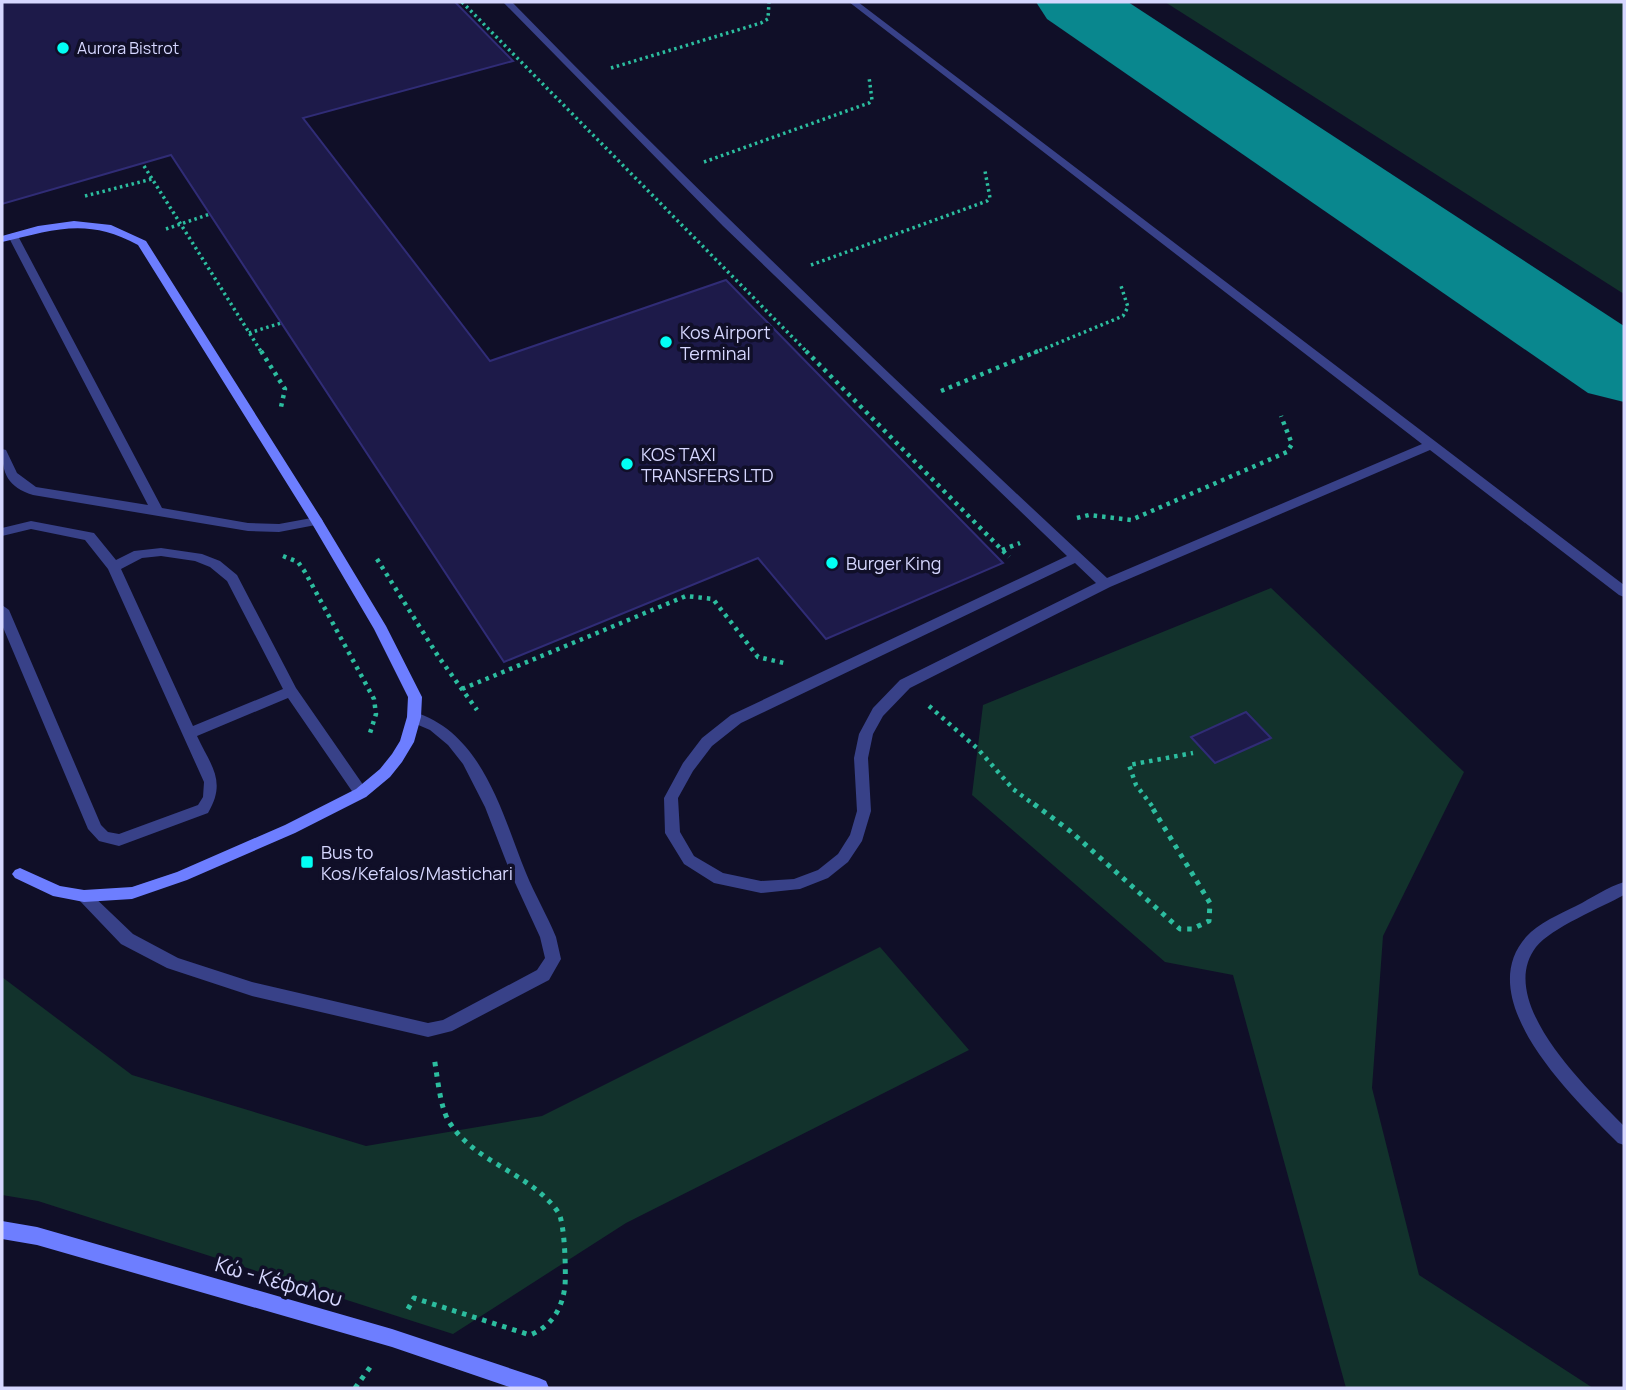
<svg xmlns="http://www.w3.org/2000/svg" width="1626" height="1390" font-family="Manrope,sans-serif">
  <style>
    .green { fill: #12322c }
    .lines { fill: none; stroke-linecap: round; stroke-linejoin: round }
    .taxiway { fill: #09878e; fill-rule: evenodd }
    .building { fill: #1d1a49; stroke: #302c76; stroke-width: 2 }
    .path-far2 { stroke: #2cbd9f; stroke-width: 3.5; stroke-dasharray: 2.5 3.5; stroke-linecap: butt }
    .path-far1 { stroke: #2cbd9f; stroke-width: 4.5; stroke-dasharray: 3.5 5; stroke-linecap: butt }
    .path { stroke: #2cbd9f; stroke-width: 5; stroke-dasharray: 4.5 6; stroke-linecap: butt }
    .lane { fill: #384188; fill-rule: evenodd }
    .secondary { fill: #6d7eff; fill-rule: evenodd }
    .poi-dot { fill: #02fff4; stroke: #100f28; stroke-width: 2.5 }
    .labels { text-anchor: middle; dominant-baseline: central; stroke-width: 7; stroke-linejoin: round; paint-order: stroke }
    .far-poi-label { font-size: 16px; fill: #d6d7ff; stroke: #100f28; text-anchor: start }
    .poi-label { font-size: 18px; fill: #d6d7ff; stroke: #100f28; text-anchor: start }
    .near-street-label { font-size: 21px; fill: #d6d7ff; stroke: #100f28 }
  </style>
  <rect width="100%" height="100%" fill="#100f28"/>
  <g class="green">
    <polygon points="1165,2 1624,2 1624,294"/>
    <polygon points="1271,588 1464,772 1383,936 1372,1088 1419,1275 1593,1388 1346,1388 1233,975 1165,962 972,795 983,705"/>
    <polygon points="880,947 969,1050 626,1223 453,1334 38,1201 2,1195 2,977 132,1075 366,1146 542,1116"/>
  </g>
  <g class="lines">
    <polygon class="taxiway" points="1036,2 1128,2 1624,326 1624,402 1588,393 1047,19"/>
  </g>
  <g class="building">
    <polygon points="2,2 455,2 513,61 303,118 490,361 726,280 1003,563 826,639 758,558 504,662 171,155 2,204"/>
    <polygon points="1246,712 1271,738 1215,763 1191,737"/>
  </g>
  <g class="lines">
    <g class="path-far2">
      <polyline points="462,2 808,353"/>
      <polyline points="611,68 761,23 768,19 769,2"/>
      <polyline points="704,162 869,103 872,100 869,77"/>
      <polyline points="144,166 262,353"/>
      <polyline points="85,196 152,179"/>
      <polyline points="166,229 210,214"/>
      <polyline points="811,265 987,201 990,198 985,171"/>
      <polyline points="249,333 281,323"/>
      <polyline points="1034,353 1123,316 1128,307 1120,283"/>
    </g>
    <g class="path-far1">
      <polyline points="261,351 285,389 281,407"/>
      <polyline points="806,351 1009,557"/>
      <polyline points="941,391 1038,351"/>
      <polyline points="1077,518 1089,515 1131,520 1287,452 1292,444 1281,416"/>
      <polyline points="1002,550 1020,543"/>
      <polyline points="283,556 298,562 305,572 374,699 376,714 370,733"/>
      <polyline points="377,559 438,656 477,710"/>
      <polyline points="462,689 686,596 713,599 758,657 784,663"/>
      <polyline points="929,706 978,749 1013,789 1036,806"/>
      <polyline points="1152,806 1136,785 1129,765 1193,753"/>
    </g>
    <g class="path">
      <polyline points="1034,804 1070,831 1180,929 1192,929 1209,921 1210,903 1150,804"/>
      <path d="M408,1309L414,1298L530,1335C552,1326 562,1309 565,1286C566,1272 565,1222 558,1212C530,1172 473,1163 448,1120C440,1106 437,1074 434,1057"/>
      <polyline points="355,1388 371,1366"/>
    </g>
    <g class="lane">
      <path d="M503,2H512C705,200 905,390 1107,578L1422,444L849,2H858L1624,585V597L1619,595L1430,450L1110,587L910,688L883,716L873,734L868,758L871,811L862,841L848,862L828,878L800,889L761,893L714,883L684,864L665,833L664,798L683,763L702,738L731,715L1067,556L723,226ZM1075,563L1096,583L900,680L873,708L859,734L854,758L857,811L850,835L838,854L818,870L794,879L761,881L723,873L694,856L680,832L678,798L693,771L712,746L741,723Z"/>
      <path d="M13,233L18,236L162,508L248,523L279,524L317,517L321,518L323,521L321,524L279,532L248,531L33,495C8,487 2,474 2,449L6,450L17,473L36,487L148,505L8,236Z"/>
      <path d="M31,521L94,533L116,560L134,551L161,548L202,554L220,561L237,575L296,688L366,789L368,793L366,797H356L288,698L197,736C211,766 227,781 208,813L119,846L99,841L88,829L2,625V605L9,610L101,825L108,832L119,834L198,805L203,797L204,782L108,569L85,540L31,529L2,536V528ZM161,556L195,561L210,567L227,581L283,689L193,726L121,569L142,558Z"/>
      <path d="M414,712C483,733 502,814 526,873C535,895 547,915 556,937L561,959L549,980L452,1031L428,1037L252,996L167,968L121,944L79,900L76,896L79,892L84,890L89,892L133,934L178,958L252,982L428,1023L443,1020L537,970L545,958L540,937L511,874L485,807L463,764L448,745L430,730L409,721L407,717L409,713Z"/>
      <path d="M1624,882V895C1602,907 1551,928 1536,947C1494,1002 1589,1090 1624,1126V1145L1618,1143C1575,1099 1470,1001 1526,937C1538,923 1560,914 1576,906C1592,898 1607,887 1624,882Z"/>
    </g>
    <g class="secondary">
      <path d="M74,221L111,225L146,241L321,518L386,626L422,697L421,717L414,742L402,762L390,777L366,797L295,833L187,880L132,899L84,902L53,896L15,878L12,874L15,870L20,868L60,886L84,890L132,887L177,872L285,825L356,789L380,769L392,754L400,741L407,717L408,697L374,629L311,522L138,245C87,217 54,230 2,242V236L38,226Z"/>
      <polygon points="2,1221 37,1227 392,1329 539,1378 546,1381 549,1388 512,1388 392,1347 37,1245 2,1239"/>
    </g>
  </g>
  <g class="poi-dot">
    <circle cx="63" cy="48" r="7"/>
    <circle cx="666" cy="342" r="7"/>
    <circle cx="627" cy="464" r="7"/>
    <circle cx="832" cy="563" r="7"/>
    <rect x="300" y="855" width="14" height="14" rx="3.5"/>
  </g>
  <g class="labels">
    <g class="far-poi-label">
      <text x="77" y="48">Aurora Bistrot</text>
    </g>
    <g class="poi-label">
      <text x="680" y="332">Kos Airport<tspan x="680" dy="21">Terminal</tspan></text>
      <text x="641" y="454">KOS TAXI<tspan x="641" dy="21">TRANSFERS LTD</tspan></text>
      <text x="846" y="563">Burger King</text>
      <text x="321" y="852">Bus to<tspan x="321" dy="21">Kos/Kefalos/Mastichari</tspan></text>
    </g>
    <g class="near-street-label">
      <text transform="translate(279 1281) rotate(16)">Κώ - Κέφαλου</text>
    </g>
  </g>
  <rect width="1626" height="1390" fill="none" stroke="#d6d7ff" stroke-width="7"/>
</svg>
